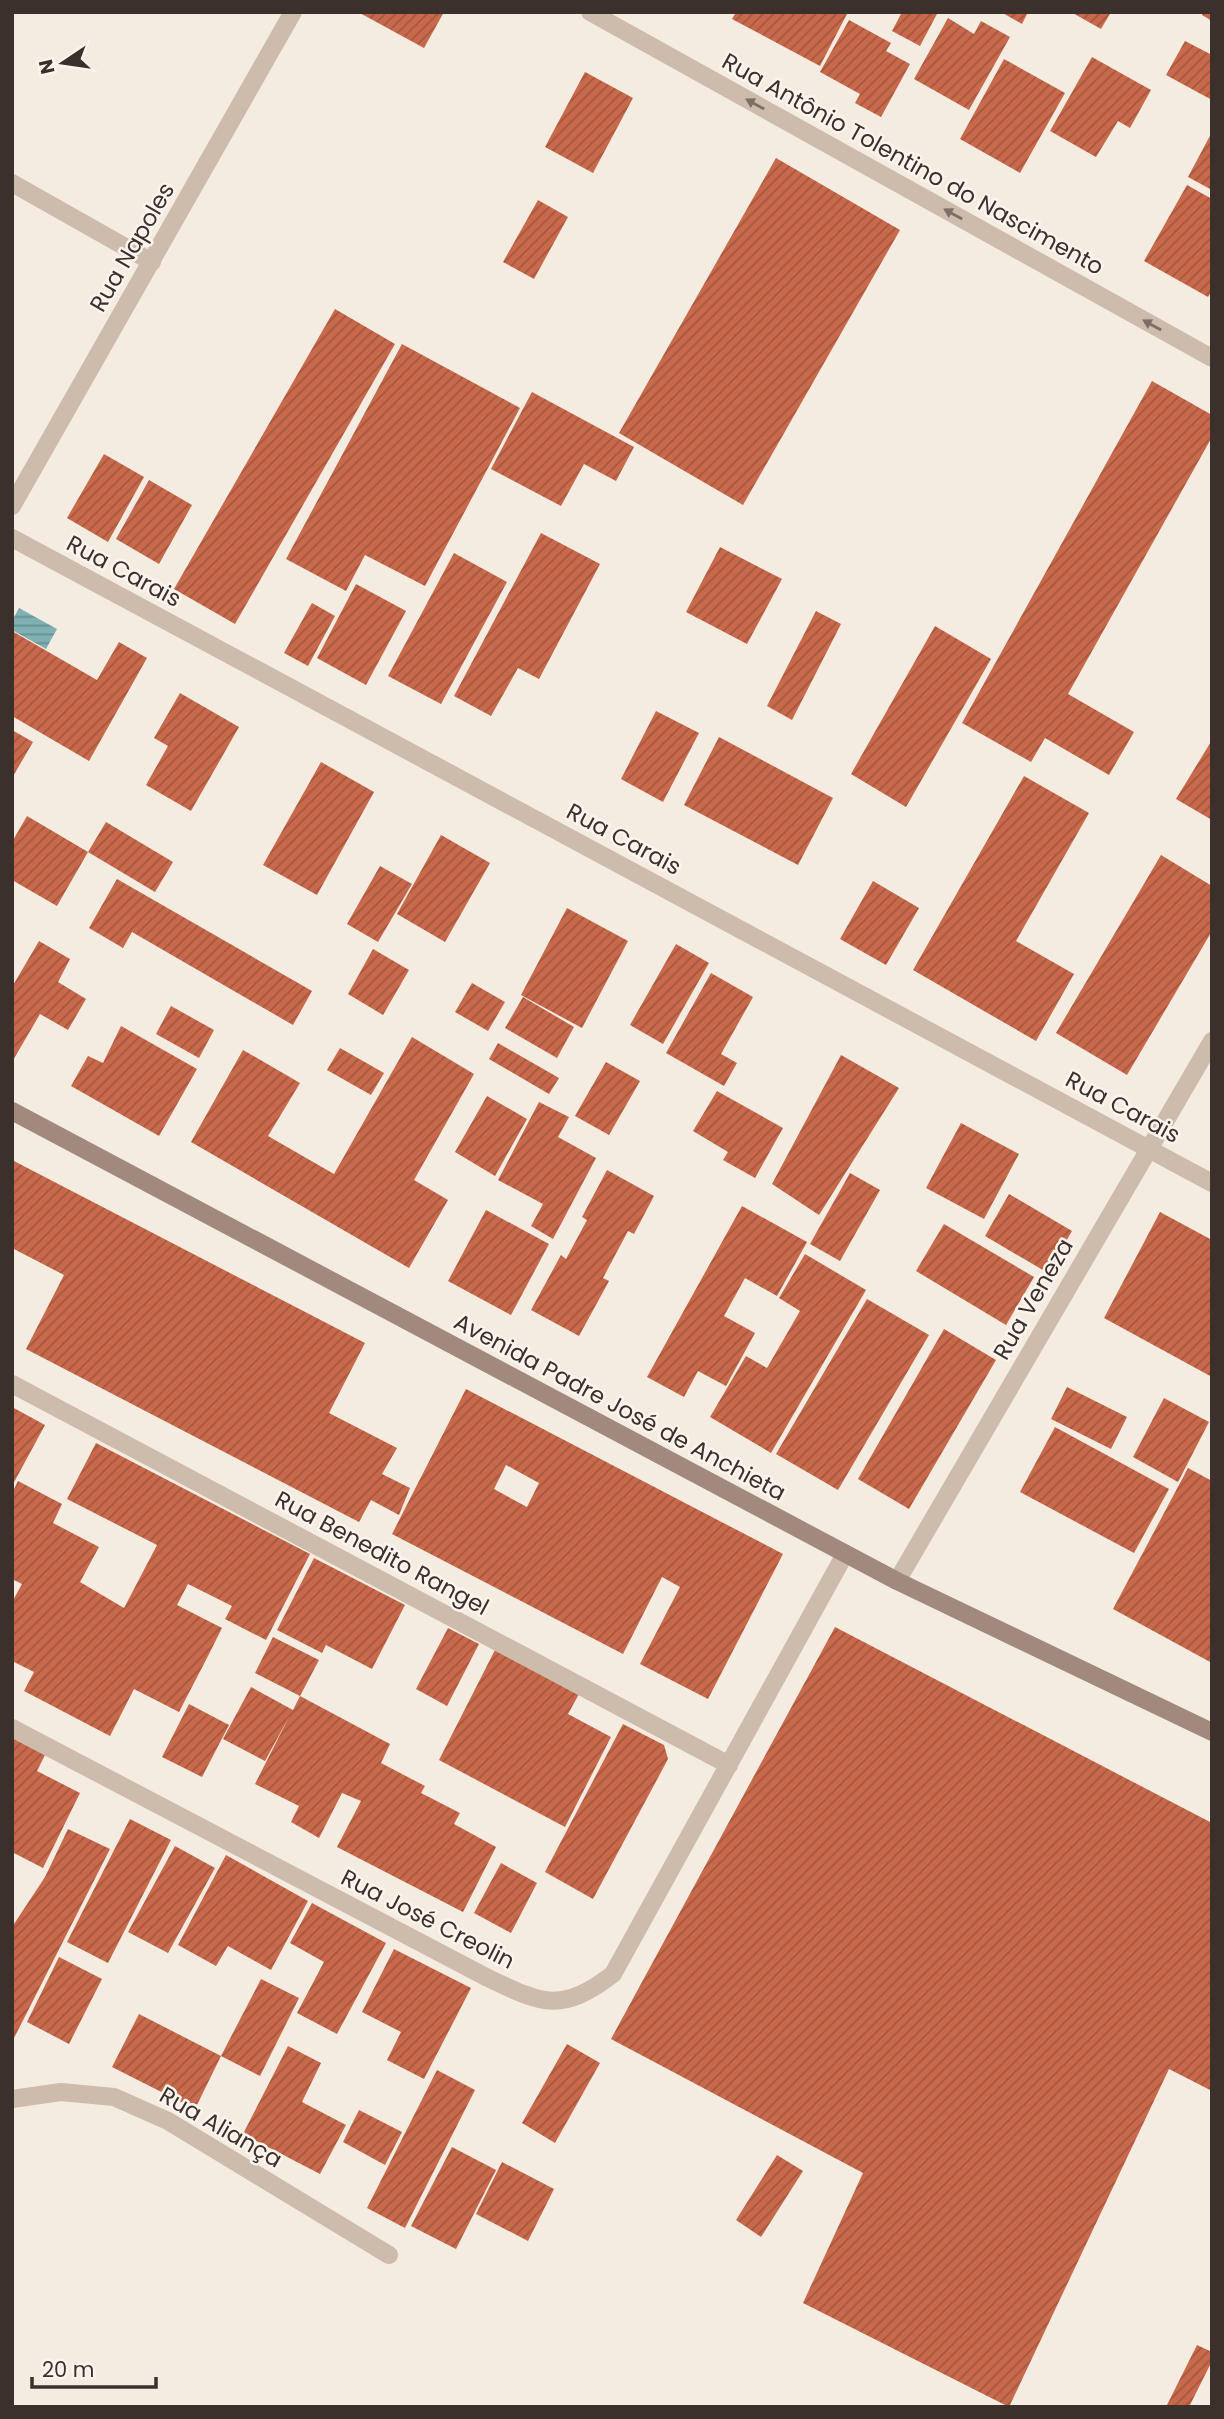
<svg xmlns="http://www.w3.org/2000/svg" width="1224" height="2419" font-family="Poppins,sans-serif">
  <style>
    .water { fill: url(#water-rules) }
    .building { fill: url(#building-hatch); fill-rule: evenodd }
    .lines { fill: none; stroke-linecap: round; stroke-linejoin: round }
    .street { stroke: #cdbbac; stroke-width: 18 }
    .secondary { stroke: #a18a7d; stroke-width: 18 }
    .oneway { fill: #7d6f65 }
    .labels { text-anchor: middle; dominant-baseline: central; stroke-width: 5; stroke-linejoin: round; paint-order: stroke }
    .street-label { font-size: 23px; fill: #3b302b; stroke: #fbf5ee }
  </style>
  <defs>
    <pattern id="water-rules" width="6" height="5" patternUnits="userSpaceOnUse" patternTransform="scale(1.75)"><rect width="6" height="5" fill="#7fb0b2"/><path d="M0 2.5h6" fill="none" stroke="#699091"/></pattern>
    <pattern id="building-hatch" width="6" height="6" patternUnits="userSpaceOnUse" patternTransform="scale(1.75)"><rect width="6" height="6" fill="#c8694b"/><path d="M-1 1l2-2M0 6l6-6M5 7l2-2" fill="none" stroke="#a4573f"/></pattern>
  </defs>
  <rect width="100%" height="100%" fill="#f4ebe1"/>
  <polygon class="water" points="19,608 57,629 46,649 12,630 12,621"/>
  <g class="building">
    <polygon points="358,12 444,12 424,48"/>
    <polygon points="736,12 848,12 820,66 732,19"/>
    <polygon points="902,12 938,12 920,46 892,31"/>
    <polygon points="1001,12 1028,12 1022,24"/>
    <polygon points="1071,12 1111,12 1101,29"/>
    <polygon points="1203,12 1212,12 1212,21 1202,15"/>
    <polygon points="948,18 974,34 981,21 1010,37 969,110 914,79"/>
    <polygon points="849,20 891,43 886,51 910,64 881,117 855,103 860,94 820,72"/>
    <polygon points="1185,41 1212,55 1212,100 1166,75"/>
    <polygon points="1092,57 1151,90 1130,128 1118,121 1096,157 1050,131"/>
    <polygon points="1004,59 1065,93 1020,173 960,139"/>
    <polygon points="585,72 633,98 593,173 545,147"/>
    <polygon points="1212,132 1212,190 1188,177"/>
    <polygon points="776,158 900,230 743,505 619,433"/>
    <polygon points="1187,185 1212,199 1212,291 1208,297 1144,261"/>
    <polygon points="538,200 568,217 534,279 503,262"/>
    <polygon points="335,309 395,344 235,624 174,589"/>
    <polygon points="402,344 520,408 425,586 365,555 346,591 286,559"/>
    <polygon points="1152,381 1212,415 1212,437 1068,694 1134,732 1109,775 1045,738 1031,762 962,723"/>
    <polygon points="532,392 634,447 616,481 584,464 561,506 491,469"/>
    <polygon points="104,454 144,477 108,542 67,518"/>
    <polygon points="149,480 192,505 159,564 116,539"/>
    <polygon points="541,533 600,564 539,679 518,668 491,716 454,696"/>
    <polygon points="720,547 782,579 747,644 686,612"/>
    <polygon points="454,553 507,582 441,704 388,676"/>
    <polygon points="356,584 406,611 366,685 317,658"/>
    <polygon points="312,603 335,616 308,666 284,653"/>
    <polygon points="816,611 841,624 792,720 767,706"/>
    <polygon points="935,626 991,659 906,807 851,774"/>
    <polygon points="12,631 97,680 119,642 147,658 89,761 12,716"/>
    <polygon points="180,693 239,727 191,811 146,785 168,746 154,738"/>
    <polygon points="656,711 699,733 663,802 621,779"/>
    <polygon points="12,730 33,742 12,778"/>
    <polygon points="719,737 833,798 798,865 684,805"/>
    <polygon points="1212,740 1212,820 1176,799"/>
    <polygon points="321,762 374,792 317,895 263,865"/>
    <polygon points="1024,776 1089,813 1016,941 1074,974 1036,1041 913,970"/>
    <polygon points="27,816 88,852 57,906 12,880 12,842"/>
    <polygon points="106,822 173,862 155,892 88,852"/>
    <polygon points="441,835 490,863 445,942 397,914"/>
    <polygon points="1161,855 1212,886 1212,931 1127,1075 1056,1033"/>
    <polygon points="380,866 412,884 378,942 347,924"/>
    <polygon points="117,879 312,991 293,1025 132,932 123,948 89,928"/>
    <polygon points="873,881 919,908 886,965 840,939"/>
    <polygon points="567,908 628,941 582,1028 521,995"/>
    <polygon points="39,941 70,959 58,982 86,999 68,1030 40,1014 12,1062 12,987"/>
    <polygon points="676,944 709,963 663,1044 630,1025"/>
    <polygon points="373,949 409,970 383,1015 348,994"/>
    <polygon points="711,973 753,997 721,1054 737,1063 724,1086 666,1053"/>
    <polygon points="472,983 505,1002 488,1031 455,1012"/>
    <polygon points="523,997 574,1027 557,1058 505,1028"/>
    <polygon points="171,1006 214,1030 199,1058 156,1034"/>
    <polygon points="121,1026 197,1069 159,1136 71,1086 88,1056 103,1063"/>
    <polygon points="412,1037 474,1074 414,1180 448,1200 409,1268 191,1142 243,1050 300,1083 268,1136 334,1174"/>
    <polygon points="498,1043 559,1078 549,1094 489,1059"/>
    <polygon points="340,1048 384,1073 371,1095 327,1070"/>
    <polygon points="841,1055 899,1088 819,1215 772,1184"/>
    <polygon points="606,1062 640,1081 609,1135 575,1116"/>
    <polygon points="717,1091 783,1128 755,1178 723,1160 728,1152 693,1131"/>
    <polygon points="487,1096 527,1119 495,1176 455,1152"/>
    <polygon points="539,1102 569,1117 558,1137 596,1158 553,1239 531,1226 543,1204 498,1180"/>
    <polygon points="961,1123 1019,1154 984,1219 926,1188"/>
    <polygon points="12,1160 365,1343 329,1413 397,1448 382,1474 410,1488 399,1515 371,1500 359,1522 26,1349 64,1275 12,1248"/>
    <polygon points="607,1170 654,1196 634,1234 628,1231 603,1278 609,1281 579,1336 531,1310 561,1255 566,1259 587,1220 582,1217"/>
    <polygon points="850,1173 880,1190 840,1261 810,1244"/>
    <polygon points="1009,1194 1072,1231 1048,1273 985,1236"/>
    <polygon points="742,1206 807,1242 777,1296 745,1278 724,1316 755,1333 726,1386 698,1371 684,1397 647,1377"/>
    <polygon points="486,1210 549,1244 511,1315 448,1281"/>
    <polygon points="1160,1212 1212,1240 1212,1377 1104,1318"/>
    <polygon points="944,1224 1034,1277 1006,1325 916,1271"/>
    <polygon points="805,1254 866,1290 771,1453 710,1417 746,1356 767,1368 800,1311 779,1298"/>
    <polygon points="867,1299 929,1335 838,1490 776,1454"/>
    <polygon points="944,1329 996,1360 909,1509 858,1479"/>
    <polygon points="1067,1387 1127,1417 1111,1449 1051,1419"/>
    <path d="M466,1389L783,1554L708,1699L640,1664L680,1587L662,1577L623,1654L392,1534ZM506,1465L539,1483L527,1507L494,1489Z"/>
    <polygon points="1164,1398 1209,1422 1178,1482 1133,1457"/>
    <polygon points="12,1407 45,1425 12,1486"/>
    <polygon points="1055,1427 1169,1489 1134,1553 1020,1492"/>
    <polygon points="96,1443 310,1554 266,1640 225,1619 232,1606 188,1584 177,1605 222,1628 208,1656 179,1712 134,1689 110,1736 24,1691 34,1672 12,1661 12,1602 22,1584 12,1579 12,1493 18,1481 62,1504 53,1523 99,1547 80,1582 124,1608 157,1545 67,1499"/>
    <polygon points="1188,1468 1212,1481 1212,1663 1113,1609"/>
    <polygon points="314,1558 405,1605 372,1669 326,1645 322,1653 277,1630"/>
    <polygon points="835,1627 1212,1823 1212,2091 1169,2069 1009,2407 803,2303 863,2173 611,2039"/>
    <polygon points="448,1628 479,1644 447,1706 416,1689"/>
    <polygon points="273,1637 319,1660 300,1696 255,1673"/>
    <polygon points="495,1650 579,1694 568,1714 611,1737 565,1827 439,1760"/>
    <polygon points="251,1687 293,1710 300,1696 390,1744 381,1763 425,1786 421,1793 460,1813 454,1824 496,1847 463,1912 337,1847 361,1801 342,1793 319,1838 291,1822 299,1806 255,1784 290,1715 265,1761 223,1739"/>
    <polygon points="189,1704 229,1725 202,1777 162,1757"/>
    <polygon points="623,1724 664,1745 668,1759 593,1899 545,1872"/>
    <polygon points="12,1736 46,1753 37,1771 80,1793 43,1868 12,1852"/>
    <polygon points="130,1819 171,1840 108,1963 67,1942"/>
    <polygon points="68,1829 110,1849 12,2042 12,1927 45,1877"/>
    <polygon points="175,1846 215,1868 168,1953 128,1932"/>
    <polygon points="226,1855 308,1901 271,1970 228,1946 216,1966 178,1945"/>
    <polygon points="501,1863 537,1883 511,1933 474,1913"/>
    <polygon points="312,1903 386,1943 337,2034 297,2013 324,1962 290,1943"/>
    <polygon points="394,1949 471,1988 424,2079 387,2060 401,2032 362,2012"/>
    <polygon points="59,1957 102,1979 69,2044 27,2022"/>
    <polygon points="261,1979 299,1998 260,2076 221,2056"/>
    <polygon points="139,2014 221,2056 195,2109 112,2067"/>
    <polygon points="567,2044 600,2063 555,2143 522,2123"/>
    <polygon points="288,2046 321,2063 302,2102 346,2125 320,2174 243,2134"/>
    <polygon points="437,2070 475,2090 405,2228 367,2208"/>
    <polygon points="359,2110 402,2132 385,2165 343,2142"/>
    <polygon points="452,2147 496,2170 456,2249 411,2226"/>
    <polygon points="777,2155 803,2171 761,2237 736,2220"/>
    <polygon points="502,2162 554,2189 528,2241 476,2214"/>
    <polygon points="1197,2345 1212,2352 1212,2361 1189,2407 1166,2407"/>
  </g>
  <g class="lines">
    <g class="street">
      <polyline points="590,12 1212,358"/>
      <polyline points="12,183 152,262"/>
      <polyline points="12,506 293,12"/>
      <polyline points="12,538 1212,1183"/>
      <polyline points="12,1384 729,1765"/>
      <polyline points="897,1581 1212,1041"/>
      <path d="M12,1728L486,1977C541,2003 560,2015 613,1974L845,1554"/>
      <polyline points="12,2099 61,2092 114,2097 168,2121 389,2255"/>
    </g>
    <polyline class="secondary" points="12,1111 897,1581 1212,1732"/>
  </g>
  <defs><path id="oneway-solid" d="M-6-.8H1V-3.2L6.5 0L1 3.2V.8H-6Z" transform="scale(1.75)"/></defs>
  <g class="oneway">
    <use href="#oneway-solid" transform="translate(755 104) rotate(-151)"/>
    <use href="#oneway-solid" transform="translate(953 214) rotate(-151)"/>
    <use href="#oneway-solid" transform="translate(1152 325) rotate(-151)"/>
  </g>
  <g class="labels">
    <g class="street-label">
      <text transform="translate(913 164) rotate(29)">Rua Antônio Tolentino do Nascimento</text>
      <text transform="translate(132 247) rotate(-60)">Rua Napoles</text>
      <text transform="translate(124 571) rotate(28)">Rua Carais</text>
      <text transform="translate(624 839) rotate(28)">Rua Carais</text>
      <text transform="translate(1123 1107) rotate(28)">Rua Carais</text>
      <text transform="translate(1033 1299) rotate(-60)">Rua Veneza</text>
      <text transform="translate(620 1407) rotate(28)">Avenida Padre José de Anchieta</text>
      <text transform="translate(382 1553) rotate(28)">Rua Benedito Rangel</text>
      <text transform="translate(428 1919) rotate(27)">Rua José Creolin</text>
      <text transform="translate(221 2127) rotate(30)">Rua Aliança</text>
    </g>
  </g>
  <rect width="1224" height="2419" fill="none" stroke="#3b302b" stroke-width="28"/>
  <g transform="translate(63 63) rotate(257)" stroke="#fbf5ee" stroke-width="5" paint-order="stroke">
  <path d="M0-5L12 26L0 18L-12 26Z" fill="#3b302b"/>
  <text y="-10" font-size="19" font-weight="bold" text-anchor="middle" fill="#3b302b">N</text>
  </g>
  <path d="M32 2377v10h124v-10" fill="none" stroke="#3b302b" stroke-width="3.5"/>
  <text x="42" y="2377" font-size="21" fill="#3b302b" stroke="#fbf5ee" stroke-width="5" paint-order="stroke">20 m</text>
</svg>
